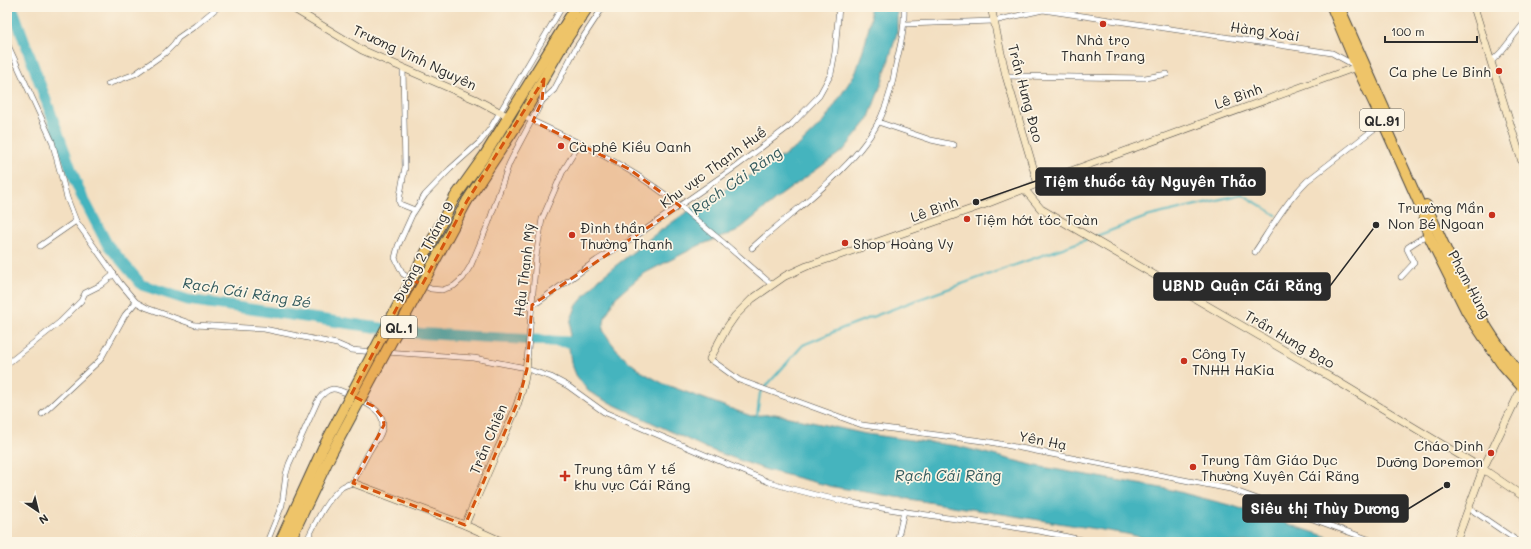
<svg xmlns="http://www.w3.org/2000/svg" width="1531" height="549" font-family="Mali,sans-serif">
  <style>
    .water { fill: #45b4be; stroke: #387074 }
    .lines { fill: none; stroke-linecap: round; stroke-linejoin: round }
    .stream { stroke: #45b4be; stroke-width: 2 }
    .river { stroke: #45b4be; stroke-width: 11 }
    .street-casing { stroke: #494642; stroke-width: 6 }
    .secondary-casing { stroke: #494642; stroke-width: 8 }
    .highway-casing { stroke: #494642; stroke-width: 12 }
    .street { stroke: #fff; stroke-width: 5 }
    .secondary { stroke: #f8e7c3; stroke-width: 7 }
    .highway { stroke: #eec469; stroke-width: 10 }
    .street-bridge-casing { stroke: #494642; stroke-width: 6; stroke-linecap: butt }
    .highway-bridge-casing { stroke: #494642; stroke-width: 12; stroke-linecap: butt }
    .street-bridge { stroke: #fff; stroke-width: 5 }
    .highway-bridge { stroke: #eec469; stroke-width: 10 }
    .marked { fill: #d5540f; fill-opacity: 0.2; stroke: #d5540f; stroke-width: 3; stroke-dasharray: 8 5; stroke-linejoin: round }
    .poi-dot { fill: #c8321e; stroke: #fcf5e5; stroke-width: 1.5 }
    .labels { text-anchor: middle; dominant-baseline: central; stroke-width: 3.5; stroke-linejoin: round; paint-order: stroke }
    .shield { fill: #fcf5e5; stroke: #6a6863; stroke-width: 1 }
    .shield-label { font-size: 13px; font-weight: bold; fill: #2b2b2b }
    .street-label { font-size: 14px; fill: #2b2b2b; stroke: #fcf5e5 }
    .poi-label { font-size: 14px; fill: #2b2b2b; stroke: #fcf5e5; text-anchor: start }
    .water-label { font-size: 15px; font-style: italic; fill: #345b5e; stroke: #fcf5e5 }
    .leader { fill: none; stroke: #2b2b2b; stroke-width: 1.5 }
    .callout-dot { fill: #2b2b2b; stroke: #fcf5e5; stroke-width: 1.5 }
    .callout { fill: #2b2b2b; stroke: #2b2b2b; stroke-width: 1.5 }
    .callout-label { font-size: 15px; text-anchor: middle; font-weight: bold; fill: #fff }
  </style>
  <rect width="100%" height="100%" fill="#fcf5e5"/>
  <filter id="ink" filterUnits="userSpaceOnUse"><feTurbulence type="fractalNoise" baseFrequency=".025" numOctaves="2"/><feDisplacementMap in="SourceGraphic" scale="8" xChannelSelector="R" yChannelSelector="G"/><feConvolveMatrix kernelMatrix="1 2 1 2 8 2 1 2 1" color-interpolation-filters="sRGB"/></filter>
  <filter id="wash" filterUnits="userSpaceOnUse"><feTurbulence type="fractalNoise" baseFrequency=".012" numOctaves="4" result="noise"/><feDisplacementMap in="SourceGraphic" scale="16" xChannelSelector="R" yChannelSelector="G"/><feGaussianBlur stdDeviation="0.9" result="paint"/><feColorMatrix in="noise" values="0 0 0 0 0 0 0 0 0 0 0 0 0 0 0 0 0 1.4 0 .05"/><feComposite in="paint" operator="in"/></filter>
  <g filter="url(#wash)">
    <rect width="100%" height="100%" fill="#f3dfc1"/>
    <polygon class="water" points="869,7 897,7 897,33 882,82 868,120 844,150 781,195 736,232 700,245 643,274 616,297 605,317 603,330 611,342 622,356 642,372 664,384 751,416 775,414 866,434 957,446 1036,466 1167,489 1233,506 1343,542 1163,542 1127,534 834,487 767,470 708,449 600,398 588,391 576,375 571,362 569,348 571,319 577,305 599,279 653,236 698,204 766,167 797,147 824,121 856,72 866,40 871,17"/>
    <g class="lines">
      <g class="stream">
        <polyline points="1094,237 1146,217 1242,194 1276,215"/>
        <polyline points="757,416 760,393 803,345 843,328 914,301 1088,239"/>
      </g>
      <polyline class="river" points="12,7 78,188 107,244 142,285 188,300 414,333 585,343"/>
    </g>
  </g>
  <g filter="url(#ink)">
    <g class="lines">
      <g class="street-casing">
        <g id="street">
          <polyline points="562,7 490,129 480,142 450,169 425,195 412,215 398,246 395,258 403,274 414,281 431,289 442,290 454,286 463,278 471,265 489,222 509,164 516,150 542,101 554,90 576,48 603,7"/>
          <polyline points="905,24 994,21 1043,10 1332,53 1356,66"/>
          <polyline points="7,43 52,141 67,198 76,221 120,283 136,302 147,308 195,325 264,329 337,344 351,350 374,352"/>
          <polyline points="1491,62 1501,52 1524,23"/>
          <polyline points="403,68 405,167 399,201 400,204 415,210"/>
          <polyline points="1006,76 1145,78 1167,74"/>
          <polyline points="108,84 135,74 165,53 174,44 178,38 195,26 218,7"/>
          <polyline points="542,101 543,84"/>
          <path d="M522,116C574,140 624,163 670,198"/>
          <polyline points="878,122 931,140 954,145"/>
          <polyline points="725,244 771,284"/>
          <polyline points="40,246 76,221"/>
          <path d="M752,248C794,209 856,169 881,117C889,100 893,82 896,64C901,43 905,28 904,7"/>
          <path d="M1255,252C1271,228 1286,202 1307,181L1383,122"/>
          <polyline points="1401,277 1414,263 1407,249 1408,247 1428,234"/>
          <polyline points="520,309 538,302 597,260 629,241 738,165 791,125 819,96 831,74 835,52 839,7"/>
          <path d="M386,352L474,358L521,367L551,377L568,386L604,412L769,482C853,509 944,516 1032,530C1052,533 1072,538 1091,542"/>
          <polyline points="710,359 739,380 862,425 990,442 1230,489 1376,542"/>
          <polyline points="527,361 536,257 542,219 563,171 580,143"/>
          <polyline points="7,364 60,322 81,301 85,293 101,285 114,274"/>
          <polyline points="1517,397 1524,405"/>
          <polyline points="42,414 100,360 125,315 136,302"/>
          <polyline points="1469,508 1519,542"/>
          <path d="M267,542L282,505L286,474L289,464L318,400C330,384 336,388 352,396"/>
          <path d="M306,542C315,524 325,501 341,488C344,485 349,484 353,483C359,471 365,458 372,447C374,443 377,440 379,437C390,417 376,408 360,400"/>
          <polyline points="897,542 904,511"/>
        </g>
      </g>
      <g class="secondary-casing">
        <g id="secondary">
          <polyline points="291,7 362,50 477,100 509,117"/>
          <polyline points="991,7 1006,76 1038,184"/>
          <polyline points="1474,7 1522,162 1524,165"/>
          <polyline points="1025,190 1041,209 1337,381 1483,469 1524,497"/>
          <polyline points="710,359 726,329 735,316 752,299 785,276 807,266 840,255 986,204 1060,175 1359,66"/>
          <polyline points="353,483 465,525"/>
          <path d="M503,542L465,525C476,499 487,474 498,449C511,421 525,392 527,361"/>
          <polyline points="1456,542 1483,469 1522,387"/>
        </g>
      </g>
      <g class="highway-casing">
        <g id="highway">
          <polyline points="1332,7 1357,67 1383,122 1424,214 1428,234 1467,312 1501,363 1524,389"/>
          <polyline points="1339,7 1387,115"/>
          <polyline points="455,197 485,155 576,7"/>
          <polyline points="467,201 520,120 562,46 588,7"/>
          <path d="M1426,205C1452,265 1480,328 1524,378"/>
          <polyline points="280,542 323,448"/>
          <polyline points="289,542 331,454"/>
        </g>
      </g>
      <use href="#street" class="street"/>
      <use href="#secondary" class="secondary"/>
      <use href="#highway" class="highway"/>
      <g class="street-bridge-casing">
        <polyline id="street-bridge" points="670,198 725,244"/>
      </g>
      <g class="highway-bridge-casing">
        <g id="highway-bridge">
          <polyline points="323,448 455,197"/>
          <polyline points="331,454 467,201"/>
        </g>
      </g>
      <use href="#street-bridge" class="street-bridge"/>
      <use href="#highway-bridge" class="highway-bridge"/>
    </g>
  </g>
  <path class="marked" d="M544,79L542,101L533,121L629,169L680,206L532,305L527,369L519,399L465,525L353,483L384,425L383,418L373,406L351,395L412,279L422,285L467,201Z"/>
  <g class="poi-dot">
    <circle cx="1103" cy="24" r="4"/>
    <circle cx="1499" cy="71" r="4"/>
    <circle cx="561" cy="146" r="4"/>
    <circle cx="1492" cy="215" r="4"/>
    <circle cx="967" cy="219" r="4"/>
    <circle cx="572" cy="235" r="4"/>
    <circle cx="845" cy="243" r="4"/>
    <circle cx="1184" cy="361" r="4"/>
    <circle cx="1491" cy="453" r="4"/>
    <circle cx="1193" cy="467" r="4"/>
    <path d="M563 470h4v4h4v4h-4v4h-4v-4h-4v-4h4z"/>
  </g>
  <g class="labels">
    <g class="shield">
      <rect x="1360" y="109" width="44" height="22" rx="3"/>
      <rect x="381" y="316" width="36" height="22" rx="3"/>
    </g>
    <g class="shield-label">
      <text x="1382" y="120">QL.91</text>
      <text x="399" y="327">QL.1</text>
    </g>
    <g class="street-label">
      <text transform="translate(1265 31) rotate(8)">Hàng Xoài</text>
      <text transform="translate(415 57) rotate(25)">Trương Vĩnh Nguyên</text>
      <text transform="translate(1026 93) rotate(75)">Trần Hưng Đạo</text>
      <text transform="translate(1238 96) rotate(-20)">Lê Bình</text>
      <text transform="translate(713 167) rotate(-36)">Khu vực Thạnh Huề</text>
      <text transform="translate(934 209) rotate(-20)">Lê Bình</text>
      <text transform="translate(423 252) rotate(-62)">Đường 2 Tháng 9</text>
      <text transform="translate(524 270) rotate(-83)">Hậu Thạnh Mỹ</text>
      <text transform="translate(1470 284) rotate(62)">Phạm Hùng</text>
      <text transform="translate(1290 339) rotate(30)">Trần Hưng Đạo</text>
      <text transform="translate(488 439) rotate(-67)">Trần Chiên</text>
      <text transform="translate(1043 440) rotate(11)">Yên Hạ</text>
    </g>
    <g class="poi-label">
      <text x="1103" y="39" text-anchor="middle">Nhà trọ<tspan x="1103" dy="16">Thanh Trang</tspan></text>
      <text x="1491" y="71" text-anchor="end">Ca phe Le Binh</text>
      <text x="569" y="146">Cà phê Kiều Oanh</text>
      <text x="1484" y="207" text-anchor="end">Truường Mần<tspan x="1484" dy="16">Non Bé Ngoan</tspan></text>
      <text x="975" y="219">Tiệm hớt tóc Toàn</text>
      <text x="580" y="227">Đình thần<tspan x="580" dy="16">Thường Thạnh</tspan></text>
      <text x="853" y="243">Shop Hoàng Vy</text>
      <text x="1192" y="353">Công Ty<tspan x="1192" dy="16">TNHH HaKia</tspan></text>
      <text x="1483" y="445" text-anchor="end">Cháo Dinh<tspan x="1483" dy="16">Dưỡng Doremon</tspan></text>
      <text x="1201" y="459">Trung Tâm Giáo Dục<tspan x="1201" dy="16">Thường Xuyên Cái Răng</tspan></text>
      <text x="574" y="468">Trung tâm Y tế<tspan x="574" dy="16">khu vực Cái Răng</tspan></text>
    </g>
    <g class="water-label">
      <text transform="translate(736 180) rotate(-35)">Rạch Cái Răng</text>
      <text transform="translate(247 292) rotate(9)">Rạch Cái Răng Bé</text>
      <text x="948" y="475">Rạch Cái Răng</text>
    </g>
  </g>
  <path class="leader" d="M976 202L1036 181M1376 225L1330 286M1447 485L1408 509"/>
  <g class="callout-dot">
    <circle cx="976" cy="202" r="4"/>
    <circle cx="1376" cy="225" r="4"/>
    <circle cx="1447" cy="485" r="4"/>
  </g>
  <g class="callout">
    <rect x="1036" y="168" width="229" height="27" rx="4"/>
    <rect x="1154" y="273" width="176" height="27" rx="4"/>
    <rect x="1243" y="495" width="165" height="27" rx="4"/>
  </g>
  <g class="callout-label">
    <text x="1150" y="187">Tiệm thuốc tây Nguyên Thảo</text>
    <text x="1242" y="291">UBND Quận Cái Răng</text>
    <text x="1325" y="514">Siêu thị Thùy Dương</text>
  </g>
  <rect width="1531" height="549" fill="none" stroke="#fcf5e5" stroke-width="24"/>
  <g transform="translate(38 511) rotate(145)" stroke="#fcf5e5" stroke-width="3" paint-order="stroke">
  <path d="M0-3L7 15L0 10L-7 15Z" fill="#2b2b2b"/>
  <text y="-6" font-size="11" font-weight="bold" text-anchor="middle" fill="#2b2b2b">N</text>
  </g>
  <path d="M1385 36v6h92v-6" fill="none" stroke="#2b2b2b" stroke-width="2"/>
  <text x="1391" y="36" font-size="12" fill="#2b2b2b" stroke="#fcf5e5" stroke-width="3" paint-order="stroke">100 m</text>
</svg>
